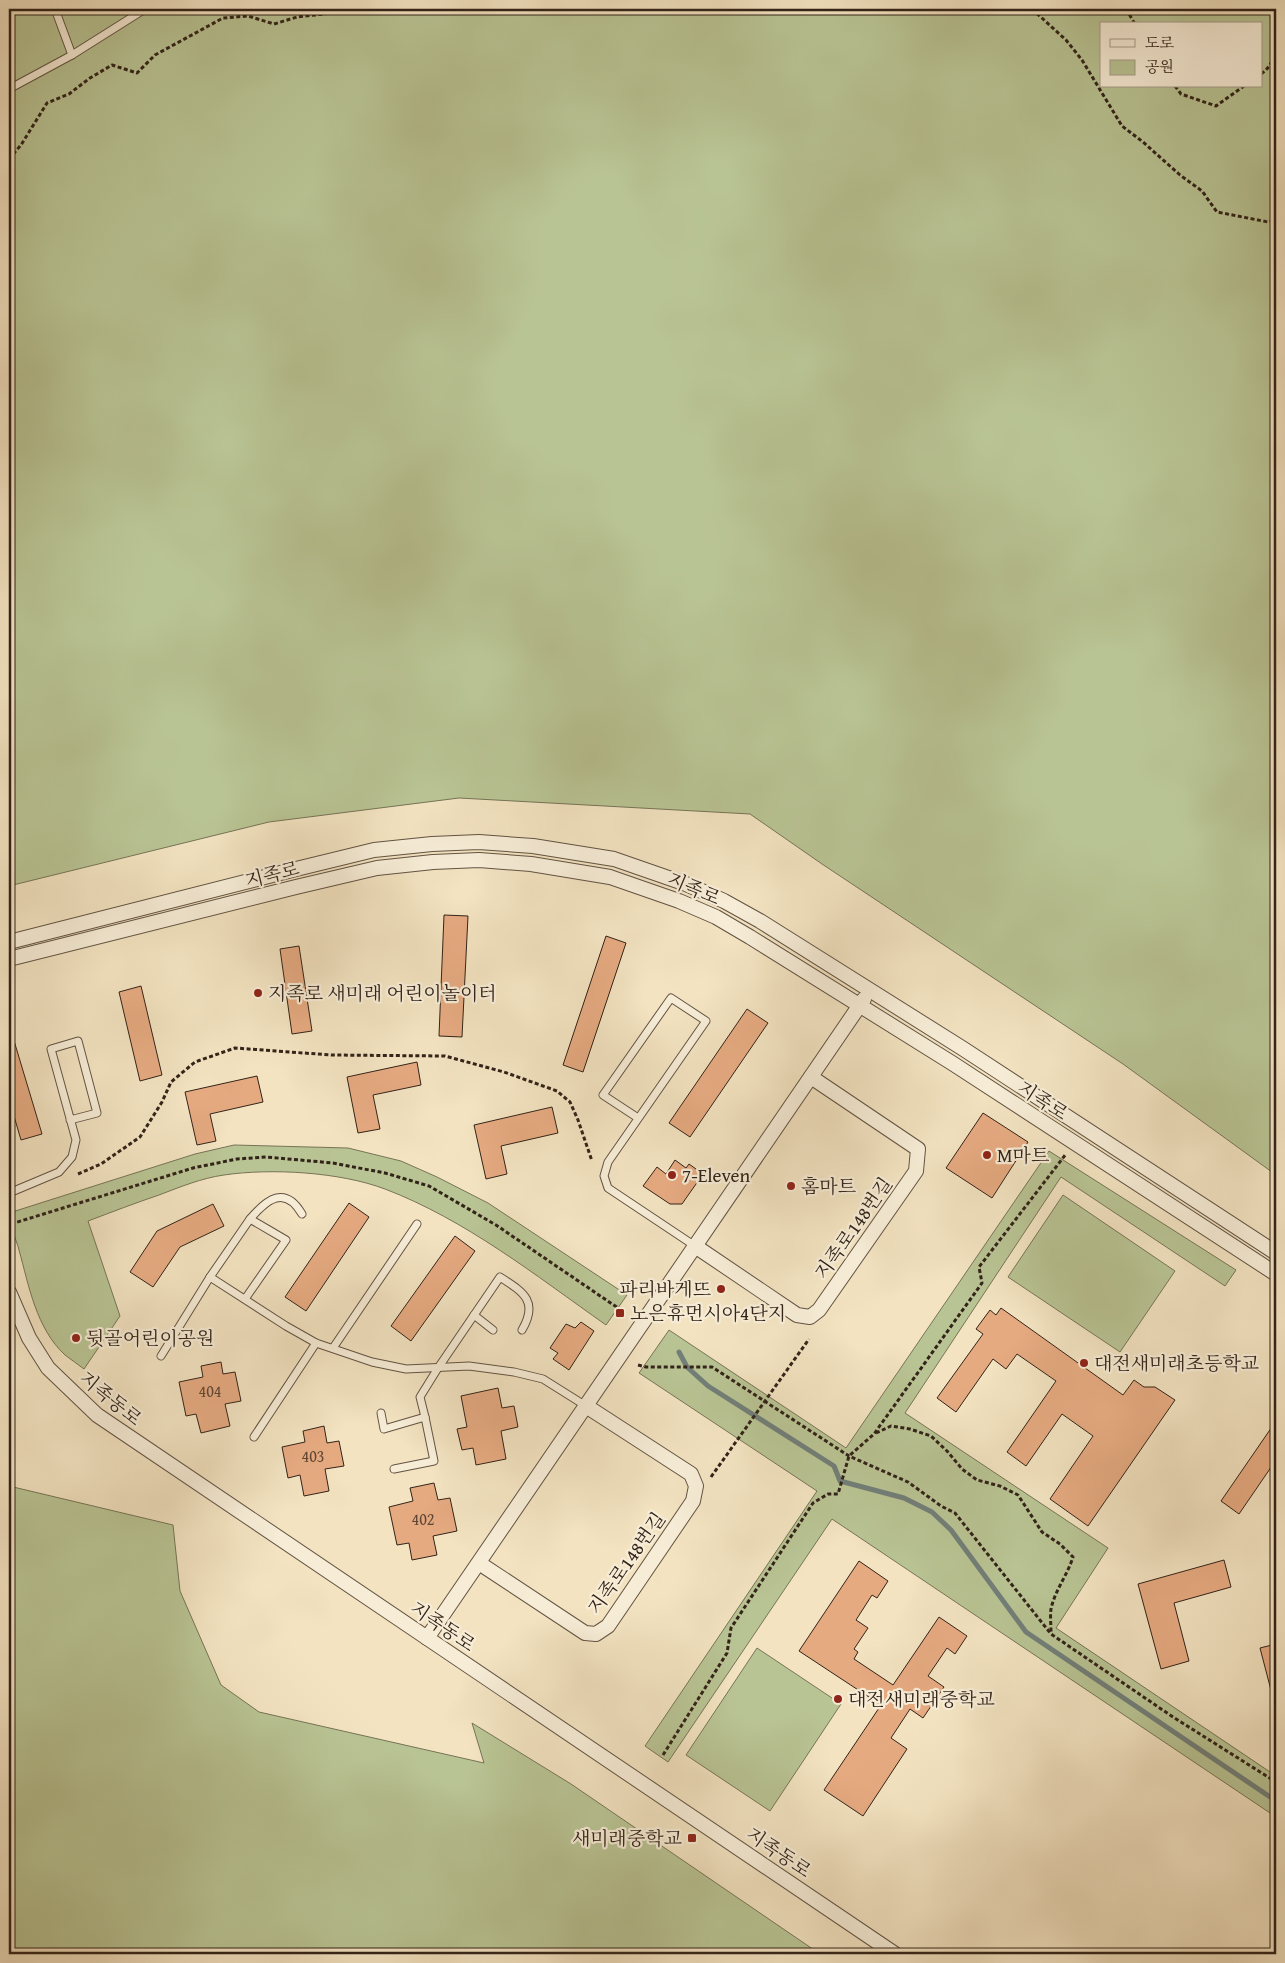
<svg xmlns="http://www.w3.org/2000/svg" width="1285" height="1963" font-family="'Gentium Book Plus','Noto Serif KR',serif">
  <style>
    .green { fill: #b9c494; stroke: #767456; fill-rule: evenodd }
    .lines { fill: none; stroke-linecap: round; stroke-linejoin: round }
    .stream { stroke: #727f79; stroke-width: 5 }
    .building { fill: #e6aa81; stroke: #322319 }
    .lane-casing { stroke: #625343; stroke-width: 9 }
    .street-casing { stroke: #625343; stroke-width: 16 }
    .path { stroke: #322319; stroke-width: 3; stroke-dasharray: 4 2.5; stroke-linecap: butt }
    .lane { stroke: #f7edd7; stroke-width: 7 }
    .street { stroke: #f7edd7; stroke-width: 14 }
    .poi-dot { fill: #8f2418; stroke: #f7edd7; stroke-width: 2 }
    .labels { text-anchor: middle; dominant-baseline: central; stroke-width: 4.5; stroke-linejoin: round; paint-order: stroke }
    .number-label { font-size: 16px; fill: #5f4533 }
    .street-label { font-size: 19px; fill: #322319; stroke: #f7edd7 }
    .poi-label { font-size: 19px; fill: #322319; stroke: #f7edd7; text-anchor: start }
  </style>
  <rect width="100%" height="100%" fill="#f3e3c1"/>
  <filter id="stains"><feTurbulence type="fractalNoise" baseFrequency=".004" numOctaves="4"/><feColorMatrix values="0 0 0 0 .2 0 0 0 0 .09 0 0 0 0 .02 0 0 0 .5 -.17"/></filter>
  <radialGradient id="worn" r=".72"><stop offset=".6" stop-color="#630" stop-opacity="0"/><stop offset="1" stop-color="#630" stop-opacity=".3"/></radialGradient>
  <g class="green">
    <path d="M9,9H1276V1175L1123,1064L822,864L750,814L459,798L269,822L9,886ZM1101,24H1261V86H1101Z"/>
    <path d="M234,1145L348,1148L401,1161L437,1177L488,1203L627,1295L606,1325C535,1275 466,1220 385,1189C340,1172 271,1168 224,1175C202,1178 180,1187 159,1195C135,1203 112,1212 88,1221L120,1316L84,1369C78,1364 71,1360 65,1355C36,1328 29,1286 19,1250C16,1238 9,1226 9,1213L195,1154Z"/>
    <polygon points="1049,1151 1236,1270 1225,1286 1061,1177 905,1413 1108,1548 1056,1628 1276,1776 1276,1817 832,1519 668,1762 645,1746 817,1491 639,1373 669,1330 846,1448"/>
    <polygon points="1063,1195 1175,1271 1120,1352 1008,1277"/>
    <polygon points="9,1486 173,1525 180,1591 221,1685 259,1712 484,1763 472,1723 571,1784 820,1954 9,1954"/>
    <polygon points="757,1648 841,1704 770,1811 686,1755"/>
  </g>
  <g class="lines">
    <polyline class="stream" points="679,1352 687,1367 708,1386 834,1466 840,1481 904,1498 932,1512 951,1530 1026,1632 1276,1801"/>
  </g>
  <g class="building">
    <polygon points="444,915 468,916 462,1037 439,1036"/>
    <polygon points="606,936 626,943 583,1072 563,1065"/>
    <polygon points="299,946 312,1031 292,1034 280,949"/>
    <polygon points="141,986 162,1075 140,1081 119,992"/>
    <polygon points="747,1009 768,1023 690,1137 669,1123"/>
    <polygon points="12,1034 42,1134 21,1140 9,1099 9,1035"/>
    <polygon points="417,1062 421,1085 373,1095 380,1129 358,1133 347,1077"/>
    <polygon points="257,1076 263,1102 210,1114 216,1141 197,1145 185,1092"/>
    <polygon points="552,1107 558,1133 501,1146 507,1174 486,1179 474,1125"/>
    <polygon points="983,1113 1028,1142 992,1198 946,1168"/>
    <polygon points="675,1160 686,1168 689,1164 703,1174 682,1204 670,1204 643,1186 657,1167 666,1174"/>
    <polygon points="349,1203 369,1217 306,1311 285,1297"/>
    <polygon points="213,1204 224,1226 180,1247 153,1287 130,1272 157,1231"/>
    <polygon points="455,1236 475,1251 411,1341 391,1326"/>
    <polygon points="1001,1308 1123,1395 1134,1380 1144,1387 1155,1387 1175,1400 1088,1526 1050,1499 1093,1436 1062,1414 1026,1466 1007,1452 1056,1381 1017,1354 1006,1369 993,1359 956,1412 937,1398 983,1334 976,1329 990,1310 996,1315"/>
    <polygon points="581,1322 594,1331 569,1370 553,1359 558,1353 550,1348 566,1324 575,1328"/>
    <polygon points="221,1362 223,1374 235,1372 241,1401 225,1404 230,1426 201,1433 196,1414 186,1416 179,1382 203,1377 201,1366"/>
    <polygon points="498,1388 502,1408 514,1406 518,1427 501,1431 506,1459 476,1465 473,1448 462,1450 457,1429 467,1427 461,1396"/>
    <polygon points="1276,1421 1276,1460 1239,1514 1221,1501"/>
    <polygon points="324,1426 327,1443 339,1441 344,1466 325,1469 329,1491 304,1496 300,1475 288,1478 282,1447 305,1442 303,1431"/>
    <polygon points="434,1483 438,1500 450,1498 457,1531 433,1536 437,1555 412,1560 409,1543 397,1545 389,1507 413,1501 410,1488"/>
    <polygon points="1224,1560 1231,1587 1174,1603 1189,1661 1161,1669 1138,1584"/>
    <polygon points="859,1561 888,1581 877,1598 872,1595 856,1620 868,1628 854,1649 858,1652 854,1659 893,1685 939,1617 967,1636 955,1654 947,1648 928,1676 944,1687 923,1718 910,1709 891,1738 907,1749 863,1816 824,1790 881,1705 799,1651"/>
    <polygon points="1276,1644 1276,1694 1272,1694 1260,1648"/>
  </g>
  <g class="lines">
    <g class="lane-casing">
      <g id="lane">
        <polyline points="55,9 72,55"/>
        <polyline points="9,89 72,55 145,9"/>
        <polyline points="638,1118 603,1095 671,998 706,1021 608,1162 604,1176 608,1188 695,1246"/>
        <polyline points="9,1193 59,1172 72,1157 76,1140 51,1049 78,1041 97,1113 70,1120"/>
        <path d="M250,1219C267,1199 285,1185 302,1214"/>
        <polyline points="210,1277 286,1326 316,1343 372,1362 406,1369 469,1366 514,1372 543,1379 586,1406"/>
        <polyline points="474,1315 493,1330"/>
        <polyline points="333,1348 417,1224"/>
        <polyline points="161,1356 210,1277 250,1219 286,1240 245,1299"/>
        <polyline points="381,1413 384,1429 425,1417 434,1461 394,1469"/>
        <path d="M425,1417L420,1397L438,1368L500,1277C523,1292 539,1301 522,1330"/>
        <polyline points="254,1437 316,1343"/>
      </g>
    </g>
    <g class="street-casing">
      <g id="street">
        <polyline points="9,942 292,870 374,850 432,844 479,842 533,846 614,859 686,884 724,901 760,921 962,1048 1276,1253"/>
        <polyline points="9,959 296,887 377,868 433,862 479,860 531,864 610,877 679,901 716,917 750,937 952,1063 1276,1274"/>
        <polyline points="695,1246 797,1315 810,1317 819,1310 916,1171 918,1149 811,1077"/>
        <polyline points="9,1292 29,1338 48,1368 97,1415 895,1954"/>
        <polyline points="479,1563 585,1633 596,1634 608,1626 693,1501 696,1486 691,1474 586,1406"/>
        <polyline points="427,1638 864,999"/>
      </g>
    </g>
    <g class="path">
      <polyline points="1032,9 1066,40 1082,60 1122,126 1143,142 1180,175 1202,191 1217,212 1268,222 1276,220"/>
      <polyline points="1126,9 1135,24"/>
      <path d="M1261,74C1283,59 1273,31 1270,9"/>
      <polyline points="1175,86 1181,94 1216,106 1244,86"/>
      <polyline points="9,159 21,145 47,103 69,94 90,78 112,65 137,73 155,55 223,18 248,16 274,24 297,17 324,14 344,9"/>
      <polyline points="78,1174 101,1164 140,1137 162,1102 171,1082 195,1062 235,1048 331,1055 445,1056 504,1072 557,1091 570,1102 578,1120 592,1161"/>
      <polyline points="11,1224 193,1168 237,1159 266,1157 333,1163 385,1173 429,1186 496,1225 618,1308"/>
      <polyline points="638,1365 646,1367 712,1367 849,1456 908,1482 941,1506 955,1513 1051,1634 1173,1717 1276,1782"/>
      <path d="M876,1433L891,1426L910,1429L931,1436L947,1451L962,1469L977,1480L1000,1486L1018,1495L1042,1532L1060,1544L1073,1557C1068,1574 1055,1590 1051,1609C1050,1616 1051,1625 1051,1633"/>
      <polyline points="711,1477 809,1339"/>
      <polyline points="663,1755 727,1653 731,1628 813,1503 828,1494 838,1494 849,1456 874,1434 982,1283 979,1267 1066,1154"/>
    </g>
    <use href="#lane" class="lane"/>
    <use href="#street" class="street"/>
  </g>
  <g class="poi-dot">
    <circle cx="258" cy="993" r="5"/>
    <circle cx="987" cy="1155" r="5"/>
    <circle cx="672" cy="1175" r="5"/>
    <circle cx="791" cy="1186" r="5"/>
    <circle cx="721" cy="1289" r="5"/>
    <rect x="615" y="1308" width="10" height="10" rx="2.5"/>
    <circle cx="76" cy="1338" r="5"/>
    <circle cx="1084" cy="1363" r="5"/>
    <circle cx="838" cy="1699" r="5"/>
    <rect x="687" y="1833" width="10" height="10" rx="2.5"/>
  </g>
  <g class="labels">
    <g class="number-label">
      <text x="210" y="1391">404</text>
      <text x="313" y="1456">403</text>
      <text x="423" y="1519">402</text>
    </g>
    <g class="street-label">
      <text transform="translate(272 874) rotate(-14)">지족로</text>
      <text transform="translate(694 888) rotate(23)">지족로</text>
      <text transform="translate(1043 1100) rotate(33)">지족로</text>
      <text transform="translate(853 1228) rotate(-55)">지족로148번길</text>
      <text transform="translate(111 1398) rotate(39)">지족동로</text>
      <text transform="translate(626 1563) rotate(-55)">지족로148번길</text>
      <text transform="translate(443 1626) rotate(34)">지족동로</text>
      <text transform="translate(779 1852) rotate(34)">지족동로</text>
    </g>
    <g class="poi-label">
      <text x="268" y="993">지족로 새미래 어린이놀이터</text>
      <text x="997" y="1155">M마트</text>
      <text x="682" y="1175">7-Eleven</text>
      <text x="801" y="1186">홈마트</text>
      <text x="711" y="1289" text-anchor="end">파리바게뜨</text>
      <text x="630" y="1313">노은휴먼시아4단지</text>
      <text x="86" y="1338">뒷골어린이공원</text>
      <text x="1094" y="1363">대전새미래초등학교</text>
      <text x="848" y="1699">대전새미래중학교</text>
      <text x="682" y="1838" text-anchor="end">새미래중학교</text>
    </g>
  </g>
  <rect width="1285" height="1963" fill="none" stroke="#f3e3c1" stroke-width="30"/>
  <rect x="10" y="10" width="1265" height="1943" fill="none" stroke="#322319" stroke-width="2.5"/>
  <rect x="15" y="15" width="1255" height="1933" fill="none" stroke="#322319"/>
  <rect x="1100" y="22" width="162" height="65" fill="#f7edd7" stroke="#a89c8b"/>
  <rect x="1110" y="39" width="25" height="8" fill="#f7edd7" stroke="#a89c8b"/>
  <text x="1145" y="48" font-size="15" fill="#322319">도로</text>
  <rect x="1110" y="60" width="25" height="15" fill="#b9c494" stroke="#a89c8b"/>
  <text x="1145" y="72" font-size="15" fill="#322319">공원</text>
  <rect width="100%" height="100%" filter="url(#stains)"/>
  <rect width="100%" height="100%" fill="url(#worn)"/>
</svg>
